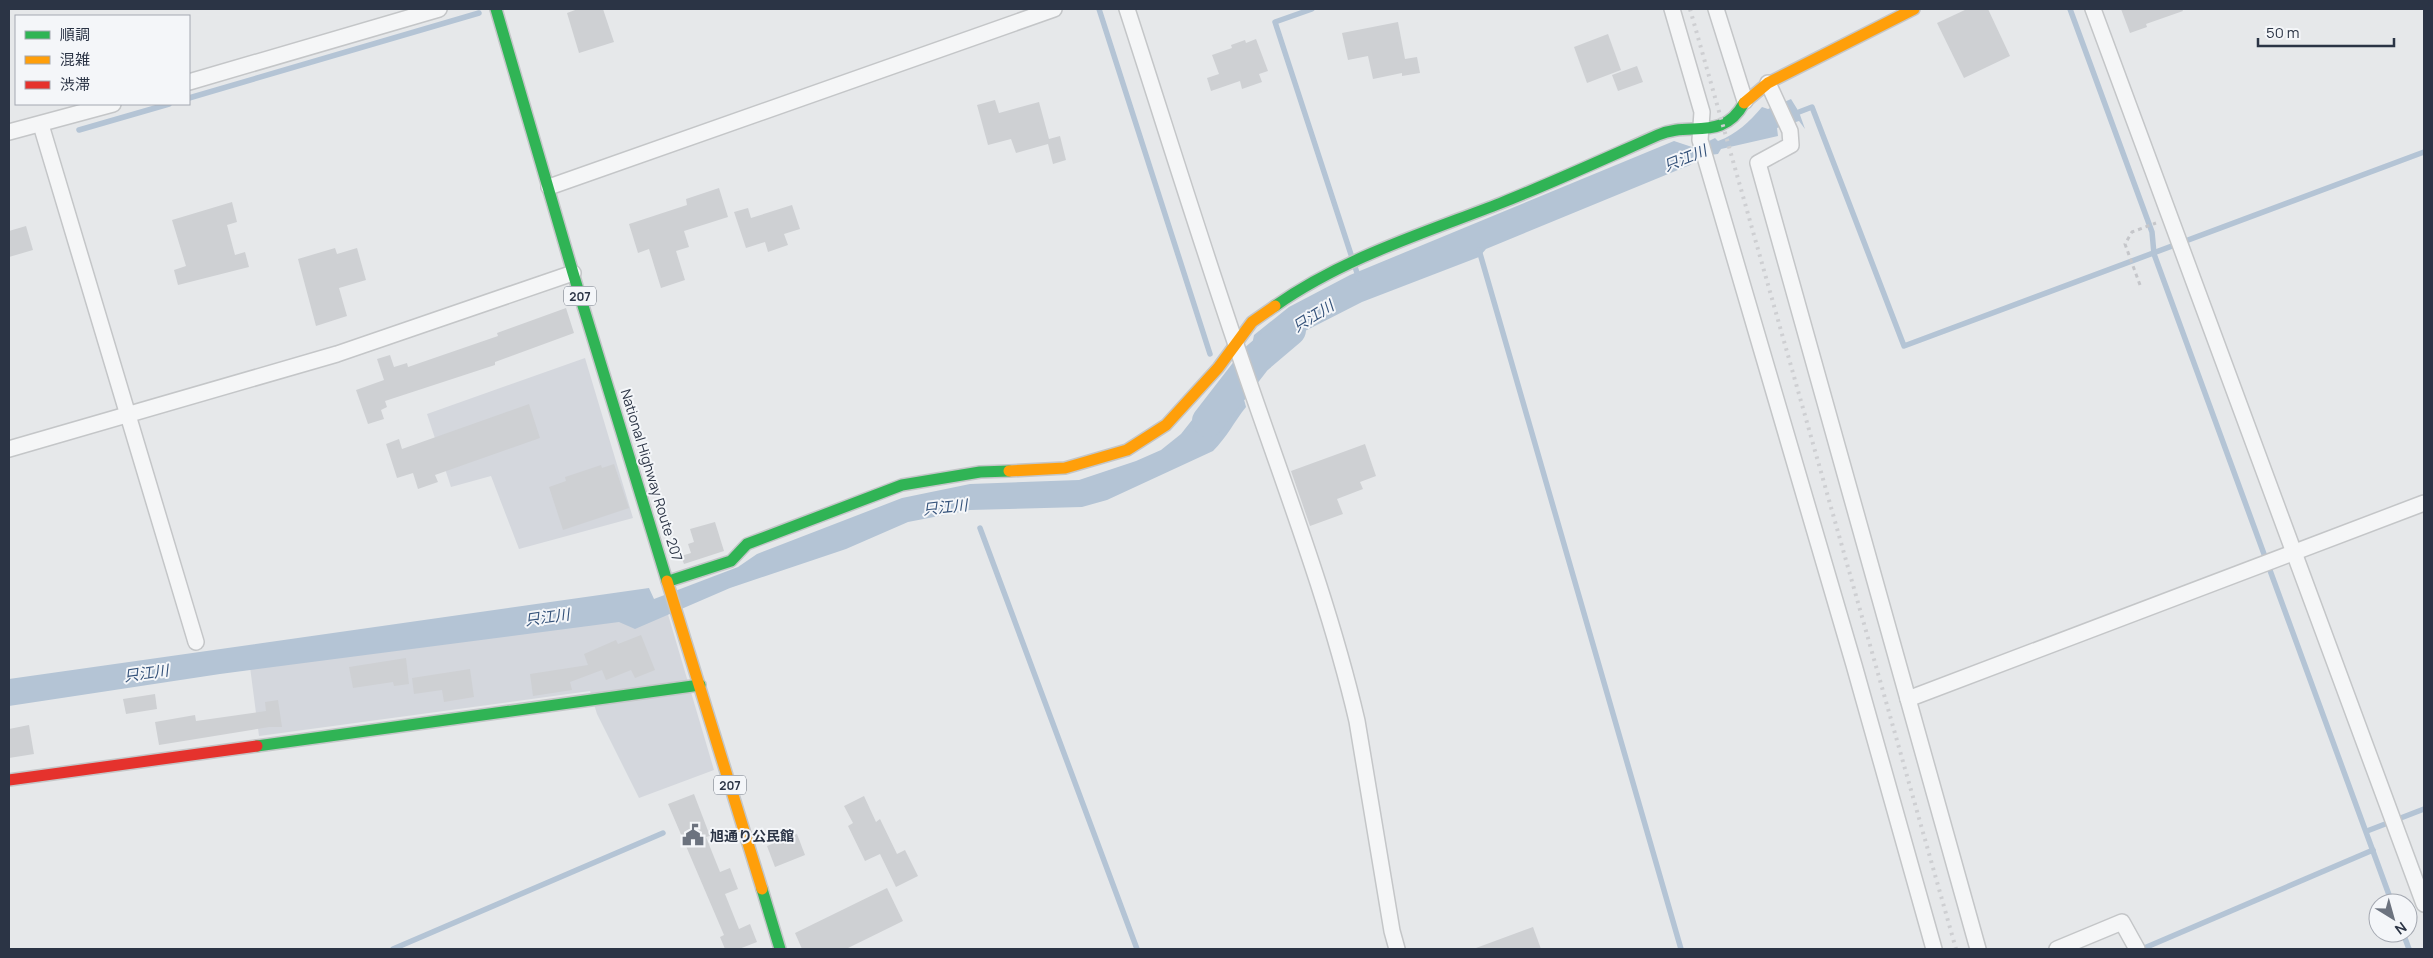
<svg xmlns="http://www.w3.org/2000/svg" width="2433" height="958" font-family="Manrope,'Noto Sans JP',sans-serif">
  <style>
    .built { fill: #d4d7dd }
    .water { fill: #b4c4d5 }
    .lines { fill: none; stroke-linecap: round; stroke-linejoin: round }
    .stream { stroke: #b4c4d5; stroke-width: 5.5 }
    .river { stroke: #b4c4d5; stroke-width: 32 }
    .building { fill: #ced0d3 }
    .street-casing { stroke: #c4c6c8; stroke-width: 18 }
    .fast-casing { stroke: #c4c6c8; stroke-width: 14 }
    .slow-casing { stroke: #c4c6c8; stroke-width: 14 }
    .jam-casing { stroke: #c4c6c8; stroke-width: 14 }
    .path { stroke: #c5c6ca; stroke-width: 3; stroke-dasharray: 4 4; stroke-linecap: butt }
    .street { stroke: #f5f6f7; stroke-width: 15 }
    .fast { stroke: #30b455; stroke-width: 11 }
    .slow { stroke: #ff9f0a; stroke-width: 11 }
    .jam { stroke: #e5322d; stroke-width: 11 }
    .rail { stroke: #cecfd2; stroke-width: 4; stroke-dasharray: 2.5 5; stroke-linecap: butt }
    .labels { text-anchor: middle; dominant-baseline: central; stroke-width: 4; stroke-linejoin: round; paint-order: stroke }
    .shield { fill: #f4f6f9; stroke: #676e7b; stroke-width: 1 }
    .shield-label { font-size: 12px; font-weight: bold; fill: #2b3445 }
    .street-label { font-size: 14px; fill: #2b3445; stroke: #f4f6f9 }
    .poi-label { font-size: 14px; font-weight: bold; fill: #2b3445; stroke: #f4f6f9; text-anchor: start }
    .water-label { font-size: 15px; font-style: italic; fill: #34527a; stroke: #f4f6f9 }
  </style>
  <rect width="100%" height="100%" fill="#e6e8ea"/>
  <g class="built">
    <polygon points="585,358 633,518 519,549 491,476 451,487 427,414"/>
    <polygon points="667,611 714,770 639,798 597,714 590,691 259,736 250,667"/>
  </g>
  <g class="water">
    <path d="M1791,99L1799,112L1805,129L1799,121L1777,128L1778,136L1721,149L1718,154L1701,156L1690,165L1486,249L1479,257L1362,302L1305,331L1266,362L1250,355L1254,335L1289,307L1350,275L1674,141L1695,148L1715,138L1718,141C1737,134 1749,122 1762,107L1768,109Z"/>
    <path d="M1222,382C1235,386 1243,392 1246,407C1234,422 1227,437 1213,451L1107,500L1082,507L970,510L908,522L846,549L730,588L635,629L619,622L220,674L9,706V679L649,588L654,599L738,567L757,554L902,498L970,484L1079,480L1136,461L1161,450L1181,434Z"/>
  </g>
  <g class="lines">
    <g class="stream">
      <polyline points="1099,9 1210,354"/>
      <polyline points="1312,9 1275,22 1359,279"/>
      <polyline points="2070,9 2152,232 2154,254 2392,903"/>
      <polyline points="189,98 479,13"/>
      <polyline points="1799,112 1812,107 1904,346 2424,152"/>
      <polyline points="79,130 169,104"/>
      <polyline points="1479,250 1681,949"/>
      <polyline points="980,528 1137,949"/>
      <polyline points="2367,831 2424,809"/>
      <polyline points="2403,933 2409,949"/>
      <polyline points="393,949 663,833"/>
      <polyline points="2142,949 2373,850"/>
    </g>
    <polyline class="river" points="1208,421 1256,359 1290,330"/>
  </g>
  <g class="building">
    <polygon points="578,9 603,9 614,42 579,53 567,13"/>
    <polygon points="1967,9 1988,9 2010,56 1964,78 1937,23"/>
    <polygon points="2121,9 2182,9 2183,11 2146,24 2147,27 2130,33"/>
    <polygon points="1398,22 1405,59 1417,57 1420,73 1402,76 1402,73 1373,79 1368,56 1348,60 1342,33"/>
    <polygon points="1608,34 1621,70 1587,83 1574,47"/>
    <polygon points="1256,39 1268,71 1259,74 1262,82 1242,89 1240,81 1211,91 1207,78 1219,74 1212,55 1232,48 1231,45 1245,40 1246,43"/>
    <polygon points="1637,66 1643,82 1618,91 1612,75"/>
    <polygon points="995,100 999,113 1039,102 1049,139 1060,136 1066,160 1053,164 1048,144 1016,153 1011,139 988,145 977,105"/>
    <polygon points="719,188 728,217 684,231 689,247 676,251 685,280 661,288 649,249 638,253 629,224 687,205 686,199"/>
    <polygon points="232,202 237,222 227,225 235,255 245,252 249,267 178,285 174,270 186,266 172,220"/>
    <polygon points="792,205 800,229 784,234 788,245 768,252 765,242 746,248 734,212 748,208 751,218"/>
    <polygon points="26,226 33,250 9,257 9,231"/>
    <polygon points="335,248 337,254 357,248 366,280 339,288 347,316 316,326 298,259"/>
    <polygon points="566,308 574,333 495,362 495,365 385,401 387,407 381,410 384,419 368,424 356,390 384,380 377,359 390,355 394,367 407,363 408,367 498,336 497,333"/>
    <polygon points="529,404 540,438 435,475 438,482 418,489 413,473 397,478 386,444 399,439 402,449"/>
    <polygon points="1365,444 1376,476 1360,482 1363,489 1337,499 1343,514 1310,526 1291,471"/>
    <polygon points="614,464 629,508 563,530 549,487 566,481 565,477 601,465 602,468"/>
    <polygon points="715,522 724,551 684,564 681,556 691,553 688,544 694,542 690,529"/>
    <polygon points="641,635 655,670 635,678 631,670 606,680 602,670 570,682 572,690 533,696 530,674 588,665 584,654 616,640 618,644"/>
    <polygon points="406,658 409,684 394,686 393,682 353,688 349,667"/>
    <polygon points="470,669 474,697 444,702 442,690 414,694 412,678"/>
    <polygon points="155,694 157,709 126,714 123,699"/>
    <polygon points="278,700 282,727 269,727 159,745 155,722 195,715 196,721 266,711 265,702"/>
    <polygon points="29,725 34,754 9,758 9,729"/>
    <polygon points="694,794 710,836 706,837 720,872 730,868 738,889 725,894 739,929 750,924 757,942 739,949 725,949 720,937 724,935 668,804"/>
    <polygon points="864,796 876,822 880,819 897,854 905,850 918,876 896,887 880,854 865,861 848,826 853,823 844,806"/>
    <polygon points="797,834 805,855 775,867 767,846"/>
    <polygon points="887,888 903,921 846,949 802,949 795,933"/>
    <polygon points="1533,927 1541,949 1476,949 1476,948"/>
  </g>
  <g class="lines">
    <g class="street-casing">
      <g id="street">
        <path d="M1127,9C1166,129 1203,249 1244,368C1284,485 1329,601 1357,721L1392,931L1397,949"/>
        <polyline points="1672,9 1702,112 1700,140 1854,665 1934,949"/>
        <polyline points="1716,9 1745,101"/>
        <polyline points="2093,9 2424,904"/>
        <polyline points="189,82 439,9"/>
        <polyline points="1768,83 1790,131 1791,145 1758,163 1908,699"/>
        <polyline points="41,125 196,642"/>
        <polyline points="9,132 113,104"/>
        <polyline points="549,187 1054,9"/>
        <polyline points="9,449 337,354 573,273"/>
        <polyline points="1978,949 1908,699 2424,503"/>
        <polyline points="2057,949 2122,922 2137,949"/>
      </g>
    </g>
    <g class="fast-casing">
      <g id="fast">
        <polyline points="496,9 573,273 667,581"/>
        <path d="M1275,306C1343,258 1424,233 1501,203C1554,182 1606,158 1658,135C1689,121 1723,142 1744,103"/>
        <polyline points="669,581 731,561 747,544 902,485 980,472 1009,471"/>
        <polyline points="257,746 700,685"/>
        <polyline points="762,889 780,949"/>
      </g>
    </g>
    <g class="slow-casing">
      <g id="slow">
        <polyline points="1744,103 1768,83 1914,9"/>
        <polyline points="1009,471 1065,468 1127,450 1166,425 1218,368 1252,322 1275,306"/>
        <polyline points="667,581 762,889"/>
      </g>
    </g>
    <g class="jam-casing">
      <polyline id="jam" points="9,780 257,746"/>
    </g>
    <polyline class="path" points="2140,285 2125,244 2132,232 2156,223"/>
    <use href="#street" class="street"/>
    <use href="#fast" class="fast"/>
    <use href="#slow" class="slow"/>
    <use href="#jam" class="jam"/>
    <polyline class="rail" points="1690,9 1956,949"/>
  </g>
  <defs>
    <g id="civic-bare" transform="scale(1.725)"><path d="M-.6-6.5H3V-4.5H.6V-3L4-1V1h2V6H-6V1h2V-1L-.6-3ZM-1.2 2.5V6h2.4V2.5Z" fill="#6c737f" stroke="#f4f6f9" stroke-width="2.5" paint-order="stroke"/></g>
  </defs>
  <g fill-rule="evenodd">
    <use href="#civic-bare" x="693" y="835"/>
  </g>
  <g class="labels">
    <g class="shield">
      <rect x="564" y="286.5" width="32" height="19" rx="4"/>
      <rect x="714" y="775.5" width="32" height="19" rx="4"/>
    </g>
    <g class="shield-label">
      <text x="580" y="296">207</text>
      <text x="730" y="785">207</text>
    </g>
    <g class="street-label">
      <text transform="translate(652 475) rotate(73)">National Highway Route 207</text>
    </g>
    <g class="poi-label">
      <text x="710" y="835">旭通り公民館</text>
    </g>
    <g class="water-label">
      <text transform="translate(1685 158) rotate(-22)">只江川</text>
      <text transform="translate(1313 316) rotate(-32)">只江川</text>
      <text transform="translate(945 507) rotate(-6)">只江川</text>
      <text transform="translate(547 617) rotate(-8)">只江川</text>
      <text transform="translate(146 673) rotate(-8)">只江川</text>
    </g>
  </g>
  <rect width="2433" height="958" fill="none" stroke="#2b3445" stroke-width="20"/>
  <rect x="15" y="15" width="175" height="90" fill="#f4f6f9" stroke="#a4a8b1"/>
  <rect x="25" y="31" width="25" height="8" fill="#30b455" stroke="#a4a8b1"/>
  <text x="60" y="40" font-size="15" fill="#2b3445">順調</text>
  <rect x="25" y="56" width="25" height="8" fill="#ff9f0a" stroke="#a4a8b1"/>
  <text x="60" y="65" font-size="15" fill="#2b3445">混雑</text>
  <rect x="25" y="81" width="25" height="8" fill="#e5322d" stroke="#a4a8b1"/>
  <text x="60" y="90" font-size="15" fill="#2b3445">渋滞</text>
  <g transform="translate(2393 918) rotate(143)"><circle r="24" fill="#f4f6f9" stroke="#a4a8b1"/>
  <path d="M0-4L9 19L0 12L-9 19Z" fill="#6c737f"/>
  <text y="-8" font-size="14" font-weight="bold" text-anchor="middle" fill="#2b3445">N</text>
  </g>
  <path d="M2258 38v8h136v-8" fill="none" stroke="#2b3445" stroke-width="2.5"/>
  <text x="2266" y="38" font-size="15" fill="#2b3445" stroke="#f4f6f9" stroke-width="4" paint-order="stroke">50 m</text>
</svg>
